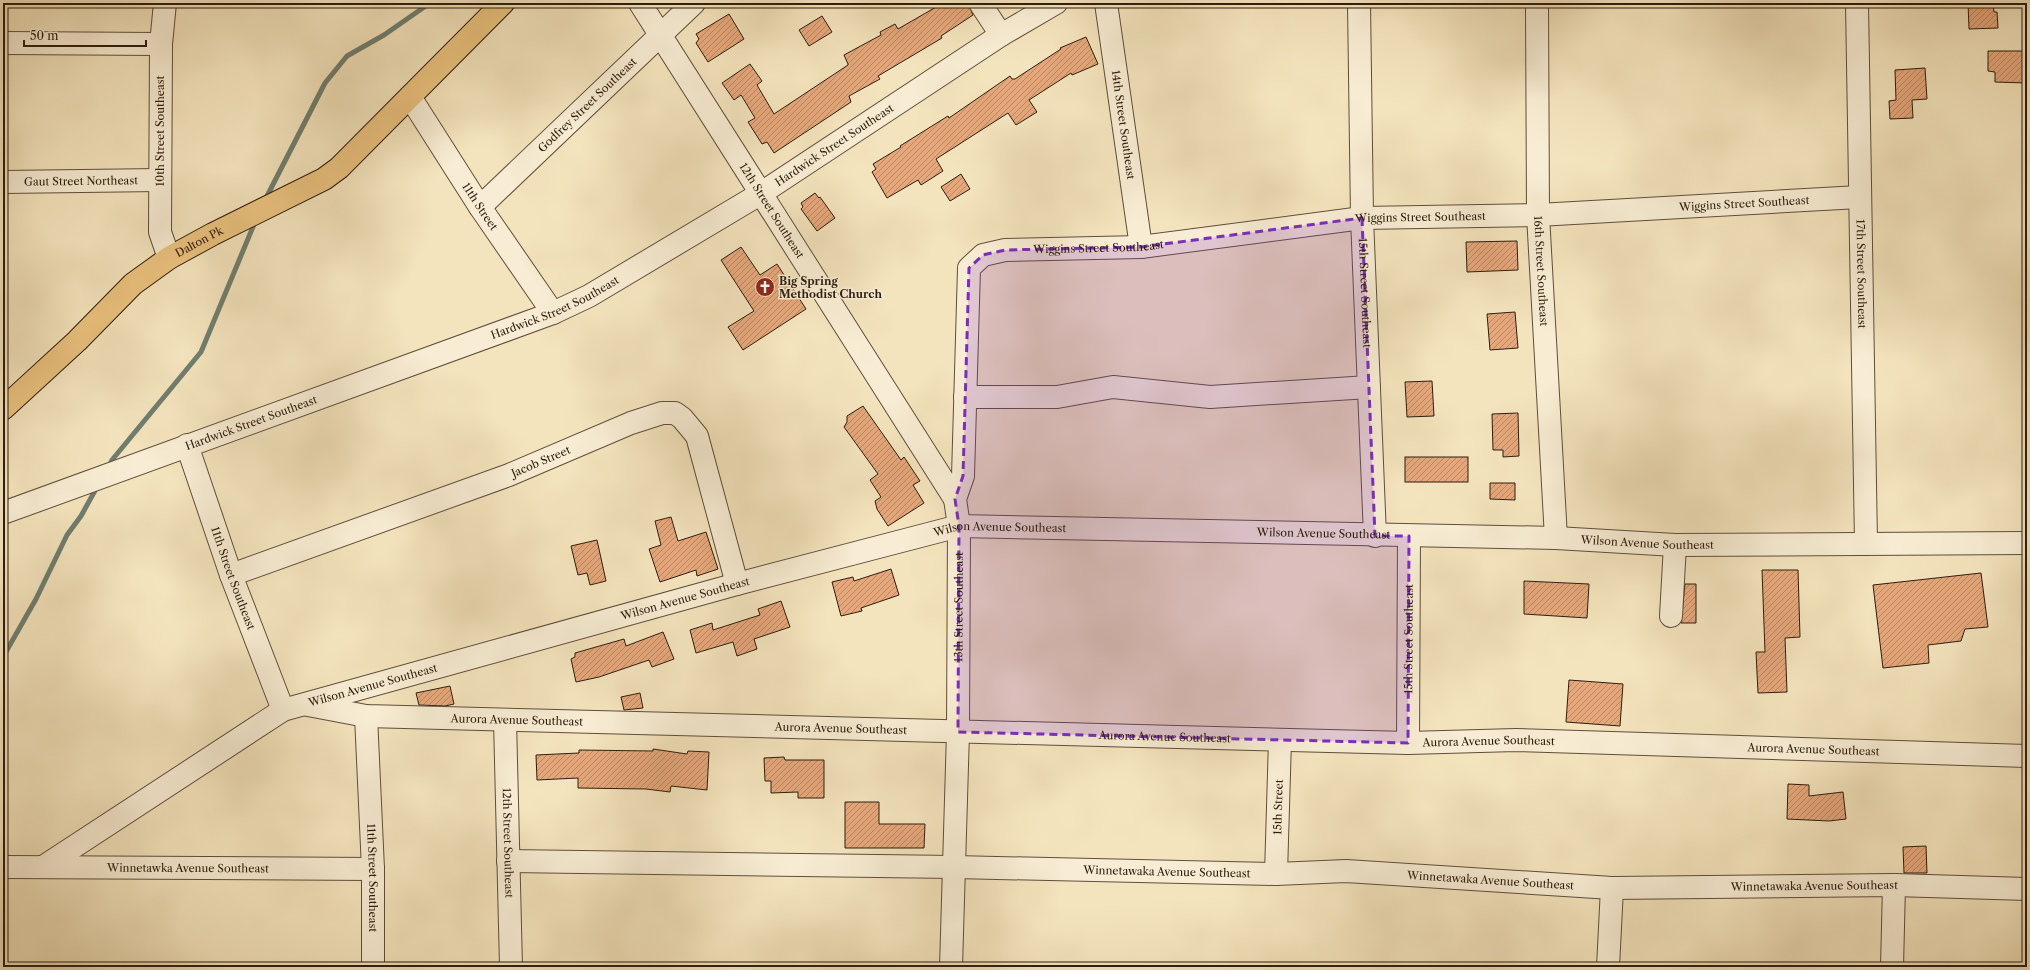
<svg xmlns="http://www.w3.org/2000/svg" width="2030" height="970" font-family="'Libre Caslon Text',serif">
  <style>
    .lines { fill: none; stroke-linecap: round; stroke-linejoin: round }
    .stream { stroke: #707e6f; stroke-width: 5 }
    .building { fill: url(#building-hatch); stroke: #2d1c0e }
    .minor-casing { stroke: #5f4e3a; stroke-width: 24 }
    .major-casing { stroke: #2d1c0e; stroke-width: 24 }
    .minor { stroke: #f8edd4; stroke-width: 22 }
    .major { stroke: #eac27e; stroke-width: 22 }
    .marked { fill: #7b2cbf; fill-opacity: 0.2; stroke: #7b2cbf; stroke-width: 3; stroke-dasharray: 8 5; stroke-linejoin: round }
    .labels { text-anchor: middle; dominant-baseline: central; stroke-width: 3; stroke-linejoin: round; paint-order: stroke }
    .street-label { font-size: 11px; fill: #2d1c0e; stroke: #f8edd4 }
    .poi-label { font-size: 11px; font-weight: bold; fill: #2d1c0e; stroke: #f8edd4; text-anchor: start }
  </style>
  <defs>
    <pattern id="building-hatch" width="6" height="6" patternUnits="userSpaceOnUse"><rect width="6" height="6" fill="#e6a87b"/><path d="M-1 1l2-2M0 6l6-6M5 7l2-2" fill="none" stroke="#bb8863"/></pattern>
  </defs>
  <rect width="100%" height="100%" fill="#f4e4bd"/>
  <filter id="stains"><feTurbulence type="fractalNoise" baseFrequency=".005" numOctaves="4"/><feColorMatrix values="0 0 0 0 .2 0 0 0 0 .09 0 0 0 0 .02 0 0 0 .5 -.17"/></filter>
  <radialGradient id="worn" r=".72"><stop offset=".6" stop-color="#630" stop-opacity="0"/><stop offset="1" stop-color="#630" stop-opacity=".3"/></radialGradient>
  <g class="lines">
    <g class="stream">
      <polyline points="265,200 325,83 347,56 384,35 430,3"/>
      <polyline points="108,468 112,460 201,352 255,222"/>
      <polyline points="3,657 36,599 67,535 81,516 97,487"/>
    </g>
  </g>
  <g class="building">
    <polygon points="943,3 968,3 973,15 941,36 942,38 878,76 880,79 849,96 851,102 774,153 767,142 762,144 748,122 755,118 741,95 734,100 722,83 750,64 762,81 757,85 774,114 848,65 848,64 844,55 881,35 880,32 895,24 898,29"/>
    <polygon points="1968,3 1993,3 1994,12 1997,12 1998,28 1969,29"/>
    <polygon points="729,14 744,39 708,62 696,43 699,39 696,34"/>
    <polygon points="822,16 832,32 809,46 799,30"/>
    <polygon points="1086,37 1098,64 1072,75 1071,73 1029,100 1037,112 1016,125 1008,113 936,159 943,171 921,185 918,180 887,198 872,172 876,169 873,164 901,147 900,146 948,116 949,118 1010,76 1012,79 1015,79 1061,49 1060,48"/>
    <polygon points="1988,51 2027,51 2027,83 1995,82 1995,72 1988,71"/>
    <polygon points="1925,68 1927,99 1912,100 1913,118 1890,119 1889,101 1896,100 1895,70"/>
    <polygon points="961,174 970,189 950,201 941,187"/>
    <polygon points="815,193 819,198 820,197 835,218 817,231 801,209 803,207 801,203"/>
    <polygon points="1517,241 1518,270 1467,272 1466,242"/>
    <polygon points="741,247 760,275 777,264 806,309 743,350 728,327 754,311 721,260"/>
    <polygon points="1515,312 1518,348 1490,350 1487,314"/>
    <polygon points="1432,381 1434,416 1407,417 1405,382"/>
    <polygon points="863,406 901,460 904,457 920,481 913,485 924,503 888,526 877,509 875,501 881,497 870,480 878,474 844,427 847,422 847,416"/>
    <polygon points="1518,413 1519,456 1503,457 1503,450 1493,450 1492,414"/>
    <rect x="1405" y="457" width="63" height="25"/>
    <polygon points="1490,483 1515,483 1515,500 1490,499"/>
    <polygon points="671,517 678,541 706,532 718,569 697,576 696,570 660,582 649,549 661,545 655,521"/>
    <polygon points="597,540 606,581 590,585 587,573 578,575 571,546"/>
    <polygon points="891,569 899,595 861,608 862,611 841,616 832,582 853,577 854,581"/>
    <polygon points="1762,570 1798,570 1800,637 1785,638 1787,692 1758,693 1756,652 1765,652"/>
    <polygon points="1981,573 1988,627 1965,629 1961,641 1928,645 1929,663 1883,668 1873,585"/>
    <polygon points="1524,581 1589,584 1587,618 1524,614"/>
    <polygon points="1685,584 1696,584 1696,623 1681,623"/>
    <polygon points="781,601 790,627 754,639 757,649 737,656 733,642 696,653 690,630 712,623 713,630 760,615 758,609"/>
    <polygon points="663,632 674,659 652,667 649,660 599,677 576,682 571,659 575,657 575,653 624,639 626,646"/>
    <polygon points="1569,680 1623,684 1620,726 1566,722"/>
    <polygon points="450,686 454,704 445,706 419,705 416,693"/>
    <polygon points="640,693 643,708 624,710 621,697"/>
    <polygon points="653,749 687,754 688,751 709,752 707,790 671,786 670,792 646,789 578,788 578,778 537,780 536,755 579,753 579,750 653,751"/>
    <polygon points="784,757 785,760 824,760 824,798 798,798 798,792 771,793 771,781 765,781 764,758"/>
    <polygon points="1788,784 1809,785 1809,796 1843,792 1846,819 1829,821 1787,819"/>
    <polygon points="845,802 879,802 879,824 925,824 924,848 845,848"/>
    <polygon points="1926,846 1927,873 1904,873 1903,847"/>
  </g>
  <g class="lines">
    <g class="minor-casing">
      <g id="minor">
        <polyline points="165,3 161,44 160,232 169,258"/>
        <path id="s1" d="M640,3L955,499"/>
        <polyline points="980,3 1001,35"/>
        <path id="s2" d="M1106,3L1141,247"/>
        <path id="s3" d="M1359,3L1362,218L1375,536"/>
        <path id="s4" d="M1537,3L1538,215L1556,538"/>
        <path id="s5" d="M1857,3L1866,544"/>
        <polyline points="3,43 161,44"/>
        <path id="s6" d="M410,97L480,207L553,313"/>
        <path id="s7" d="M3,182L160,180"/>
        <path id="s8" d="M480,207L694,3"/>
        <polyline points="965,397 1057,397 1113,387 1210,397 1369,387"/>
        <path id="s9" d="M187,445L231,575L283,710"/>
        <path id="s10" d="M3,513L553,313L589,296L760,194L1001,35L1056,3"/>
        <path id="s11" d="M231,575L509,475L631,423L662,413H675L682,418L697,436L737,584"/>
        <polyline points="1671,616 1675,545"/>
        <path id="s12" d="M308,705L366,716L1408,743L1516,740L2027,756"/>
        <path id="s13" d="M366,716L373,869V967"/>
        <path id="s14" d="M505,720L511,967"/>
        <path id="s15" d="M1408,743L1409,536"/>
        <path id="s16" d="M508,861L954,867L1276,874L1346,871L1612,888L1894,885L2027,889"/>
        <path id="s17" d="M3,867L373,869"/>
        <path id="s18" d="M43,867L283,710L737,584L959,526L1556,538L1675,545L2027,543"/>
        <path id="s19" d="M1276,874L1280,740"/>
        <path id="s20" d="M951,967L958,732L959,526L955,499L963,476L969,268L983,255L1005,250L1141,247L1362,218L1538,215L1859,197"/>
        <polyline points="1608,967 1612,888"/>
        <polyline points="1892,967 1894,885"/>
      </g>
    </g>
    <g class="major-casing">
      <g id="major">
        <path id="s21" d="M3,409L77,341L133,284L169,258L213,234L324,179L339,168L503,3"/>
      </g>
    </g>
    <use href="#minor" class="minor"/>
    <use href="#major" class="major"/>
  </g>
  <path class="marked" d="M1362,218L1375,536H1409L1408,743L958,732L959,526L955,499L963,476L969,268L983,255L1005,250L1141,247Z"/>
  <defs>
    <g id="church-disc" transform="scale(1)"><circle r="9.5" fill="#8f2418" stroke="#f8edd4"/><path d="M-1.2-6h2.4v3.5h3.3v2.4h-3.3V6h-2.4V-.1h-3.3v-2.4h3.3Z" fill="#fff"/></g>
  </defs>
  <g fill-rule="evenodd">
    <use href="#church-disc" x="765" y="287"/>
  </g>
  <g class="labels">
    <g class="street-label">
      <text stroke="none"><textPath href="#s8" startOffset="148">Godfrey Street Southeast</textPath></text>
      <text stroke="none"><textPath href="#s2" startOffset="123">14th Street Southeast</textPath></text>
      <text transform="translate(160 131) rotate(-90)">10th Street Southeast</text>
      <text stroke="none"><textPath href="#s10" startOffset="913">Hardwick Street Southeast</textPath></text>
      <text stroke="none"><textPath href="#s7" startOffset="78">Gaut Street Northeast</textPath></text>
      <text stroke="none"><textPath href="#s20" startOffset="1484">Wiggins Street Southeast</textPath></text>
      <text stroke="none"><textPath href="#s6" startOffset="130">11th Street</textPath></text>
      <text stroke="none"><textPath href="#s1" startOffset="246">12th Street Southeast</textPath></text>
      <text stroke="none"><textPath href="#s20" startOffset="1160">Wiggins Street Southeast</textPath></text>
      <text stroke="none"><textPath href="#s21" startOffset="259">Dalton Pk</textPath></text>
      <text stroke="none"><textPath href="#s20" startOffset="836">Wiggins Street Southeast</textPath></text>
      <text stroke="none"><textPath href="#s4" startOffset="268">16th Street Southeast</textPath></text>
      <text stroke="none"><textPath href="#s5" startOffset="271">17th Street Southeast</textPath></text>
      <text stroke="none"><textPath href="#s3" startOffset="290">15th Street Southeast</textPath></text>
      <text stroke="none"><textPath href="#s10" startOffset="589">Hardwick Street Southeast</textPath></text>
      <text stroke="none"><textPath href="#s10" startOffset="264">Hardwick Street Southeast</textPath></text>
      <text stroke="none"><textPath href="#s11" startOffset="330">Jacob Street</textPath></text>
      <text stroke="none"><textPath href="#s18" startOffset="1028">Wilson Avenue Southeast</textPath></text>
      <text stroke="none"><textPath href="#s18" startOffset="1352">Wilson Avenue Southeast</textPath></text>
      <text stroke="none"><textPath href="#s18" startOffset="1676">Wilson Avenue Southeast</textPath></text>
      <text stroke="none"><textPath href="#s9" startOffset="141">11th Street Southeast</textPath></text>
      <text stroke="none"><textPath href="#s18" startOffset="704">Wilson Avenue Southeast</textPath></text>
      <text stroke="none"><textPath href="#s20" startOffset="360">13th Street Southeast</textPath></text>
      <text stroke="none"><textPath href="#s15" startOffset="104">15th Street Southeast</textPath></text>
      <text stroke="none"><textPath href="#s18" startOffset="380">Wilson Avenue Southeast</textPath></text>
      <text stroke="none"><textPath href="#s12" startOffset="210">Aurora Avenue Southeast</textPath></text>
      <text stroke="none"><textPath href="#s12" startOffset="534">Aurora Avenue Southeast</textPath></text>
      <text stroke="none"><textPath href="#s12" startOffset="858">Aurora Avenue Southeast</textPath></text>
      <text stroke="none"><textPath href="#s12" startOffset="1182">Aurora Avenue Southeast</textPath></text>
      <text stroke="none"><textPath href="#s12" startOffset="1507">Aurora Avenue Southeast</textPath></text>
      <text stroke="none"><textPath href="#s19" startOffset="67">15th Street</textPath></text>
      <text stroke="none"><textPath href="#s14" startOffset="123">12th Street Southeast</textPath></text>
      <text stroke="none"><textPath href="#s17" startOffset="185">Winnetawka Avenue Southeast</textPath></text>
      <text stroke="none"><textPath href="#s16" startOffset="659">Winnetawaka Avenue Southeast</textPath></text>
      <text stroke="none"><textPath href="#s13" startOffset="162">11th Street Southeast</textPath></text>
      <text stroke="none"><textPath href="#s16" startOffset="983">Winnetawaka Avenue Southeast</textPath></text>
      <text stroke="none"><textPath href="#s16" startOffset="1307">Winnetawaka Avenue Southeast</textPath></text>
    </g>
    <g class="poi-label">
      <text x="779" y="281">Big Spring<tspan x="779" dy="13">Methodist Church</tspan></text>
    </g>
  </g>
  <rect width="2030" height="970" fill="none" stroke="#f4e4bd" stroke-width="16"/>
  <rect x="4" y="4" width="2022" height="962" fill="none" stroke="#2d1c0e" stroke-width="2"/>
  <rect x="8" y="8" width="2014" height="954" fill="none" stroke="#2d1c0e"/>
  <path d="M24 40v6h122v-6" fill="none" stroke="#2d1c0e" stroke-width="2"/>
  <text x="30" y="40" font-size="12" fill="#2d1c0e" stroke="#f8edd4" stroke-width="3" paint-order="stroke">50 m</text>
  <rect width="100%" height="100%" filter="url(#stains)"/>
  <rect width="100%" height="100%" fill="url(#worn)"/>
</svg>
